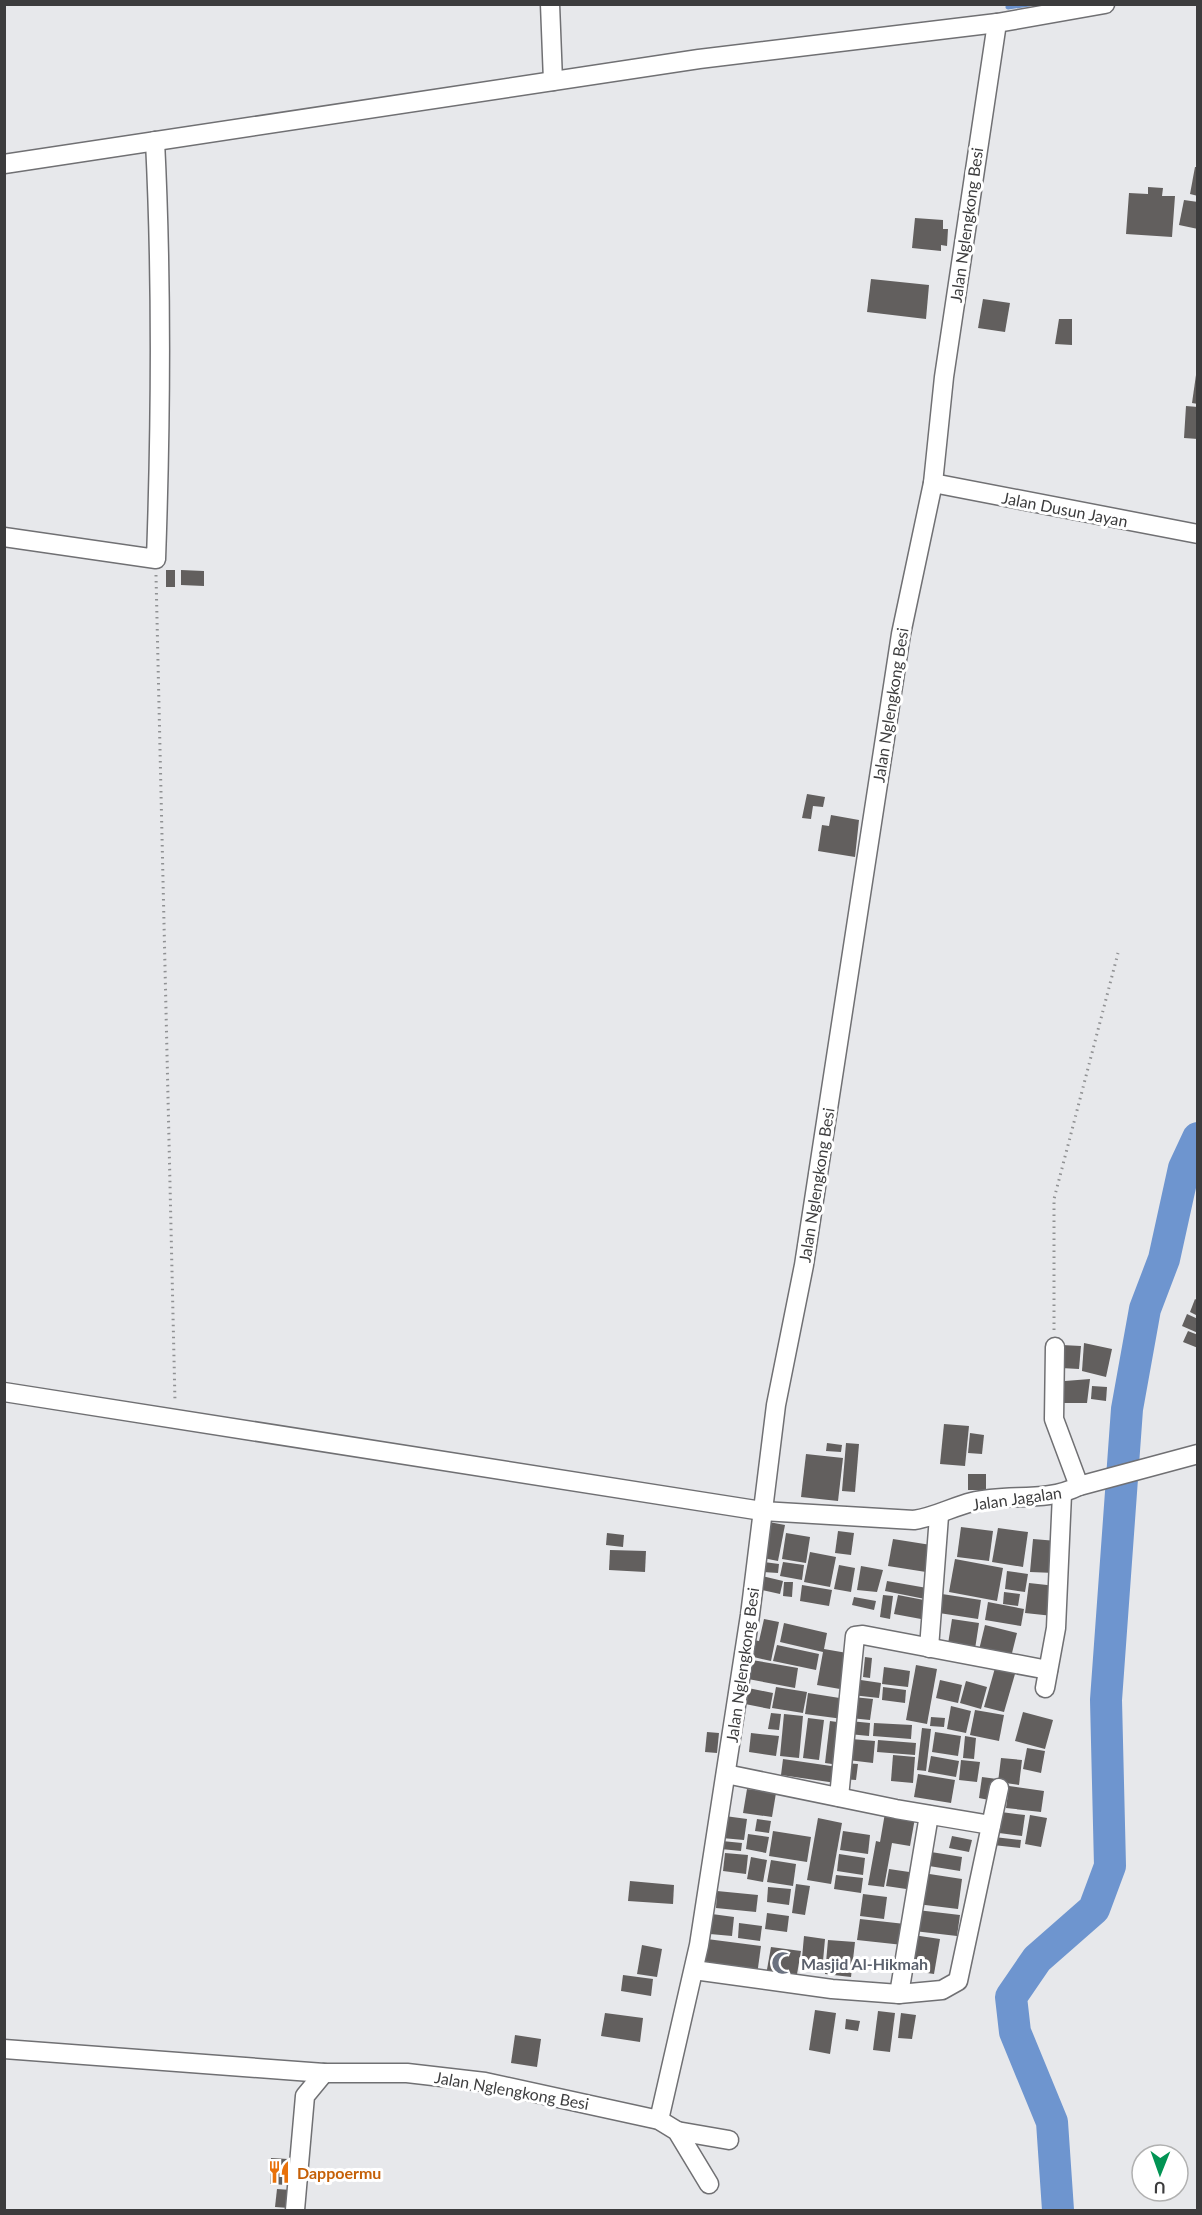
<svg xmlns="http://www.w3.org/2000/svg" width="1202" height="2215" font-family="Lato,sans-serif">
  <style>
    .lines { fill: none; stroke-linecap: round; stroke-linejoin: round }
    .stream { stroke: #6e95cf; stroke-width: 5 }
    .river { stroke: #6e95cf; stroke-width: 32 }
    .building { fill: #625f5e }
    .minor-casing { stroke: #707073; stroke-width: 21 }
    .path { stroke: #909193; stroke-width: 3; stroke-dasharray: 1.5 4.5; stroke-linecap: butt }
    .minor { stroke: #fff; stroke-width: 18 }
    .labels { text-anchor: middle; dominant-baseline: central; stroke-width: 6; stroke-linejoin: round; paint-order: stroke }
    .street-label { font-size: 16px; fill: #3c3c3d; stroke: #fff }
    .worship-label { font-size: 16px; font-weight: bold; fill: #5b616d; stroke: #fff; text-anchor: start }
    .food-label { font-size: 16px; font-weight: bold; fill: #c56008; stroke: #fff; text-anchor: start }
  </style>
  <rect width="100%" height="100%" fill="#e7e8eb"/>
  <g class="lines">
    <polyline class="stream" points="1009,4 1008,7 1029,4"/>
    <polyline class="river" points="1058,2210 1052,2122 1015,2032 1011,1997 1037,1959 1094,1909 1110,1866 1106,1700 1127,1409 1145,1309 1164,1259 1184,1168 1198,1138"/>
  </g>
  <g class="building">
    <polygon points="1195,167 1198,167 1198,196 1190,194"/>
    <polygon points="1148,187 1163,188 1162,196 1175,196 1172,237 1126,234 1129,193 1148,194"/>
    <polygon points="1184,200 1198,202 1198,229 1179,225"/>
    <polygon points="915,218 943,220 943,229 948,229 947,246 941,245 941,251 912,248"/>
    <polygon points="871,279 929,285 926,319 867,312"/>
    <polygon points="983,299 1010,303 1005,332 978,328"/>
    <polygon points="1059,319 1072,319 1072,345 1055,344"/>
    <polygon points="1196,375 1198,375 1198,404 1192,403"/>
    <polygon points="1186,406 1198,407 1198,439 1184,438"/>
    <rect x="166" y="570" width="9" height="17"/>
    <polygon points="181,570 204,571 204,586 181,585"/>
    <polygon points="807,794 825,797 823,807 813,806 811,819 802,818"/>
    <polygon points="831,815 859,820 855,857 818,851 822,825 829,826"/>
    <polygon points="1195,1299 1198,1301 1198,1316 1190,1312"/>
    <polygon points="1187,1314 1198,1319 1198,1333 1182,1326"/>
    <polygon points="1188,1331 1198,1335 1198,1348 1183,1342"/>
    <polygon points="1084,1343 1112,1349 1106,1377 1082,1371"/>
    <polygon points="1062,1345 1081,1346 1079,1369 1061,1368"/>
    <polygon points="1090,1379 1087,1403 1063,1403 1065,1381"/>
    <polygon points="1092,1386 1107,1387 1106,1401 1091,1399"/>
    <polygon points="944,1424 969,1426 965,1466 940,1464"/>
    <polygon points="970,1433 984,1435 982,1454 968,1453"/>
    <polygon points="827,1443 842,1445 841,1452 826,1451"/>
    <polygon points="846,1443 859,1444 855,1492 842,1491"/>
    <polygon points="806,1454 843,1458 838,1501 801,1497"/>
    <rect x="968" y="1474" width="18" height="16"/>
    <polygon points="769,1522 785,1525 778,1561 763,1558"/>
    <polygon points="961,1527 993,1531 989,1561 957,1557"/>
    <polygon points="998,1528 1028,1532 1023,1567 992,1562"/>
    <polygon points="838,1531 854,1533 851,1555 835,1553"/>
    <polygon points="607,1533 624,1535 623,1547 606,1545"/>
    <polygon points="786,1533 810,1537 806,1563 782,1559"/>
    <polygon points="893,1539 931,1545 926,1572 888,1566"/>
    <polygon points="1033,1539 1057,1541 1055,1573 1030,1572"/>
    <polygon points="610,1550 646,1551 645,1572 609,1570"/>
    <polygon points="810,1552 836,1557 830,1587 804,1582"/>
    <polygon points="955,1559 1003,1568 997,1601 949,1592"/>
    <polygon points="764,1562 779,1564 778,1573 763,1572"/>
    <polygon points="783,1562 804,1565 802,1580 780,1576"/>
    <polygon points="839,1565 855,1568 851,1592 834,1589"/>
    <polygon points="861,1566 883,1570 877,1592 857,1590"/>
    <polygon points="1007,1571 1028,1574 1025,1592 1005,1589"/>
    <polygon points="762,1576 783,1581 780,1594 758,1589"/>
    <polygon points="887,1581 927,1588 925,1599 885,1591"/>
    <polygon points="784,1582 793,1582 792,1597 783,1596"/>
    <polygon points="1029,1583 1056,1586 1053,1616 1025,1613"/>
    <polygon points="802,1585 832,1590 829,1606 800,1601"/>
    <polygon points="1004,1592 1020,1594 1018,1606 1003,1604"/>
    <polygon points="942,1594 981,1600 978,1619 939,1613"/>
    <polygon points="883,1595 893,1596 890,1619 880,1617"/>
    <polygon points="898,1595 924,1600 921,1619 894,1614"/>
    <polygon points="854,1597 876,1601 874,1610 852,1605"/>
    <polygon points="988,1602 1024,1609 1021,1626 985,1620"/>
    <polygon points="764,1619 779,1622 771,1661 745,1655 748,1639 759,1641"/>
    <polygon points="952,1619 979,1623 975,1649 948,1644"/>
    <polygon points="784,1623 827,1633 824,1649 847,1653 840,1689 817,1685 823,1652 780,1642"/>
    <polygon points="985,1625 1017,1633 1011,1657 979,1650"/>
    <polygon points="777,1645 819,1654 816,1670 773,1661"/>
    <polygon points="865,1657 872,1658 870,1678 863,1677"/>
    <polygon points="752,1660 798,1668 795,1688 748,1679"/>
    <polygon points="916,1665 937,1669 927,1724 906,1720"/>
    <polygon points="884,1667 910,1671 908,1687 882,1684"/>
    <polygon points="995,1668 1015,1674 1004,1712 984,1707"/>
    <polygon points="854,1679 881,1683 879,1698 852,1695"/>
    <polygon points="940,1680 962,1685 958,1703 936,1698"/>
    <polygon points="966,1681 987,1687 981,1709 960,1703"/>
    <polygon points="776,1687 807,1692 803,1713 772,1708"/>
    <polygon points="883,1687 906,1690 905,1703 882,1700"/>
    <polygon points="748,1688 773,1693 770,1709 745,1704"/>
    <polygon points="808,1693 846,1699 843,1719 805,1714"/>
    <polygon points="853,1697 873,1699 870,1720 850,1718"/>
    <polygon points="951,1706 971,1711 966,1733 947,1729"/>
    <polygon points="975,1710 1004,1715 999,1741 970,1735"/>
    <polygon points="1023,1712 1053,1720 1045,1749 1015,1741"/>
    <polygon points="771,1713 781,1714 779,1730 768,1729"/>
    <polygon points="784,1714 803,1716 799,1758 780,1756"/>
    <polygon points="931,1717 945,1718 944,1727 930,1726"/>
    <polygon points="808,1718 824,1720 819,1760 803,1758"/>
    <polygon points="830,1721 844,1723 839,1765 825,1763"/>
    <polygon points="850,1721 870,1723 869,1736 849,1734"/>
    <polygon points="874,1723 912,1725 911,1739 873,1736"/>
    <polygon points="922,1728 931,1729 926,1771 917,1770"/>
    <polygon points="707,1732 719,1733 717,1753 705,1752"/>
    <polygon points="935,1732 961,1736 958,1756 932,1752"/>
    <polygon points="751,1733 779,1736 776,1756 749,1752"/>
    <polygon points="965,1736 976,1738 974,1759 963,1758"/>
    <polygon points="851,1739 875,1741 873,1763 848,1760"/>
    <polygon points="878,1740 916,1743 915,1755 877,1752"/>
    <polygon points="1027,1748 1045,1751 1041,1773 1023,1769"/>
    <polygon points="893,1755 915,1757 913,1783 891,1781"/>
    <polygon points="931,1756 959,1761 956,1777 928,1772"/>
    <polygon points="1001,1758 1022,1760 1019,1785 998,1782"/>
    <polygon points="783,1759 838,1767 836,1783 781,1775"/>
    <polygon points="961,1760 980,1762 977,1782 959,1780"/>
    <polygon points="844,1763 858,1764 856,1780 842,1779"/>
    <polygon points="918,1774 955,1780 951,1803 914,1797"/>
    <polygon points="982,1777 997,1779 994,1801 979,1798"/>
    <polygon points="1009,1786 1044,1791 1041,1812 1006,1808"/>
    <polygon points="747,1789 776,1793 772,1817 743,1813"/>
    <polygon points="1001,1812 1025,1815 1022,1836 999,1833"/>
    <polygon points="885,1813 915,1818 910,1846 892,1843 884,1887 868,1885 876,1841 880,1842"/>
    <polygon points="1030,1815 1047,1818 1041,1847 1025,1844"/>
    <polygon points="725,1816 747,1819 744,1840 722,1838"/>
    <polygon points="818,1818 842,1823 831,1884 807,1880"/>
    <polygon points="757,1819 771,1821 769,1833 755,1831"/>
    <polygon points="773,1831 811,1837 807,1862 769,1856"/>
    <polygon points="843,1831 870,1835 868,1854 840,1850"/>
    <polygon points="748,1834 769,1837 766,1853 746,1849"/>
    <polygon points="952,1836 972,1840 969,1852 949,1848"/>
    <polygon points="994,1837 1021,1840 1020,1848 993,1845"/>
    <polygon points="722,1841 742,1843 741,1851 721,1849"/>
    <polygon points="931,1852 962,1857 960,1871 929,1866"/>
    <polygon points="725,1853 748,1855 746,1874 723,1871"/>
    <polygon points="839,1854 865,1858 863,1875 837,1871"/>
    <polygon points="751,1857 767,1860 763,1882 747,1879"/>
    <polygon points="771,1860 796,1864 793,1886 767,1882"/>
    <polygon points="889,1869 916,1873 913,1890 886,1886"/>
    <polygon points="923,1873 962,1879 958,1909 917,1904"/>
    <polygon points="836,1875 863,1878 861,1893 834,1889"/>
    <polygon points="630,1881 674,1885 673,1904 628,1901"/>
    <polygon points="796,1884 810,1886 805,1915 792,1913"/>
    <polygon points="768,1887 791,1889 789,1905 767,1902"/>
    <polygon points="717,1891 758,1895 756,1912 716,1908"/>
    <polygon points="863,1894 887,1897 884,1919 860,1916"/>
    <polygon points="917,1910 960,1915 957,1936 914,1931"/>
    <polygon points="767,1913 789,1916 787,1932 765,1929"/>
    <polygon points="712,1914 734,1917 732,1936 710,1934"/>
    <polygon points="860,1919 905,1924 903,1945 857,1940"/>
    <polygon points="739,1923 762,1926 760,1941 738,1938"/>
    <polygon points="913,1935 940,1939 934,1974 907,1970"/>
    <polygon points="804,1936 825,1939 822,1972 801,1969"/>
    <polygon points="707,1939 761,1946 757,1975 701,1966"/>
    <polygon points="828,1940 855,1942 851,1977 825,1974"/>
    <polygon points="642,1945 662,1949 657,1977 637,1974"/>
    <polygon points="771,1947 801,1951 796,1980 766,1975"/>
    <polygon points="623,1975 653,1979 651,1996 621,1991"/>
    <polygon points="815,2010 836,2013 830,2054 809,2050"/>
    <polygon points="878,2011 895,2013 890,2052 873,2050"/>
    <polygon points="605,2013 643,2018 640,2042 601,2036"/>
    <polygon points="901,2013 916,2015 912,2039 898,2038"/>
    <polygon points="846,2019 860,2021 858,2031 845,2029"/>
    <polygon points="515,2035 541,2039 537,2067 511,2063"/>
    <polygon points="271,2158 288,2159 287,2185 270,2184"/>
    <polygon points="277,2189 291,2190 289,2208 275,2207"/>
  </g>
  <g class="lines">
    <g class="minor-casing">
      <g id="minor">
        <polyline points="550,4 553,81"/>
        <polyline points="4,164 699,59 997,23"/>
        <polyline points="933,483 1198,534"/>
        <path d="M4,537L156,559C161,419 162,280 155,141"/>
        <polyline points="1055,1347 1054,1419 1079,1486"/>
        <path d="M4,1392L762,1511L914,1520C935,1517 952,1507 972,1502C1008,1493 1046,1503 1079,1486L1198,1454"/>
        <polyline points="929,1648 939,1516"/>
        <polyline points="1045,1688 1056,1628 1062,1494"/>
        <polyline points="726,1774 896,1809 991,1825"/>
        <polyline points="839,1797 855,1636 863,1635 1048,1670"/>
        <polyline points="694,1970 832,1989 899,1994 942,1990 958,1981 999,1788"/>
        <polyline points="899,1994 929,1815"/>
        <polyline points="4,2049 324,2073 407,2073 485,2082 659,2120 677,2131 709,2184"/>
        <polyline points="659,2120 699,1945 750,1615 776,1405 804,1265 901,634 933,483 944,377 997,23 1105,4"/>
        <polyline points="677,2131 729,2140"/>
        <polyline points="295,2210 305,2096 324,2073"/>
      </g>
    </g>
    <g class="path">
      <polyline points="156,575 175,1402"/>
      <polyline points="1054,1330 1054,1199 1118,953"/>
    </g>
    <use href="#minor" class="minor"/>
  </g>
  <defs>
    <g id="mosque-bare" transform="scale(1.8)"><path d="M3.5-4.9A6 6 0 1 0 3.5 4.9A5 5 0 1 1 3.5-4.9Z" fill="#6b7280" stroke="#fff" stroke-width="2.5" paint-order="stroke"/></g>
    <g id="restaurant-bare" transform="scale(1.8)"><path d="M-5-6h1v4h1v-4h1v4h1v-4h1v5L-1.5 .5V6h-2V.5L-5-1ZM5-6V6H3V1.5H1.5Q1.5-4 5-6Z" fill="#e8710a" stroke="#fff" stroke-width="2.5" paint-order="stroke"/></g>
  </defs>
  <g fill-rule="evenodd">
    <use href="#mosque-bare" x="783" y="1963"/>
    <use href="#restaurant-bare" x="279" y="2172"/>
  </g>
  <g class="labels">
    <g class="street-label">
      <text transform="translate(966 225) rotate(-82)">Jalan Nglengkong Besi</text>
      <text transform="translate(1065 509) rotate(11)">Jalan Dusun Jayan</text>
      <text transform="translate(890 705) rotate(-81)">Jalan Nglengkong Besi</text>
      <text transform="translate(816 1185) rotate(-81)">Jalan Nglengkong Besi</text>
      <text transform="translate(1017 1498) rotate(-8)">Jalan Jagalan</text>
      <text transform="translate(742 1665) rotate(-82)">Jalan Nglengkong Besi</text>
      <text transform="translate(512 2090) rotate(10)">Jalan Nglengkong Besi</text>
    </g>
    <g class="worship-label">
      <text x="801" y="1963">Masjid Al-Hikmah</text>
    </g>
    <g class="food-label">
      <text x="297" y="2172">Dappoermu</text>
    </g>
  </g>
  <rect width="1202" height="2215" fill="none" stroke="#3c3c3d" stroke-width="12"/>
  <g transform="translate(1160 2173) rotate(181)"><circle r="28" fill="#ffffff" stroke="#b1b1b1" stroke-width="1.5"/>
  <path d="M0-4.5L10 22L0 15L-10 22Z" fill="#029454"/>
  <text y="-9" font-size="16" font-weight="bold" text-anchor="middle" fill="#3c3c3d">U</text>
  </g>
</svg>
